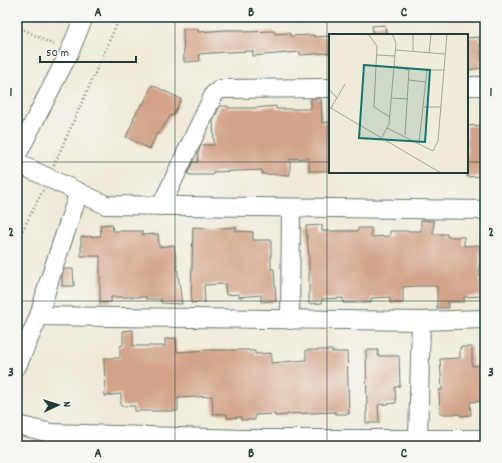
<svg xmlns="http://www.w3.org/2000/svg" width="502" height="463" font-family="Dekko,sans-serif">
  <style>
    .building { fill: #d2a388 }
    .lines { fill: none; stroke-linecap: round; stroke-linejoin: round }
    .minor-casing { stroke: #687a6d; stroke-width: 20 }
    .path { stroke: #687a6d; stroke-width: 2.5; stroke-dasharray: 1 3; stroke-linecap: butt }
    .minor { stroke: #fff; stroke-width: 18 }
    .grid { fill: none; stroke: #1f3d34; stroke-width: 1; stroke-opacity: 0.55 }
    .inset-road { fill: none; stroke: #9ca596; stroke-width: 1 }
    .view { fill: #0f766e; fill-opacity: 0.15; stroke: #0f766e; stroke-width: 2 }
    .inset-edge { fill: none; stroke: #1f3d34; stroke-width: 2 }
    .neatline { fill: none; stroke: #1f3d34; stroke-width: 1.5 }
    .grid-label { font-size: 13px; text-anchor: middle; font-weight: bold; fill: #1f3d34 }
  </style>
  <rect width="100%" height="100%" fill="#f6f6f2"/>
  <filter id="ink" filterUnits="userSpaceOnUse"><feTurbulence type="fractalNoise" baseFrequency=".025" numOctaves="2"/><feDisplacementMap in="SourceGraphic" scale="8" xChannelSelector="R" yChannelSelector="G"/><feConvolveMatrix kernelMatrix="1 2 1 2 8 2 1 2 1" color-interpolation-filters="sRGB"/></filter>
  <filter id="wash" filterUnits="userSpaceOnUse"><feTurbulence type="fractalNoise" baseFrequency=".012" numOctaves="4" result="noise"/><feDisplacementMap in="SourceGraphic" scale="16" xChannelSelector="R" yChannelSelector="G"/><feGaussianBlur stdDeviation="0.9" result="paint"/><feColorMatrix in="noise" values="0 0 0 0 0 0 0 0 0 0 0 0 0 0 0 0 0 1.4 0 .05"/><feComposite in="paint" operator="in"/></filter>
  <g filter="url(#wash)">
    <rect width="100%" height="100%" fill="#f0ebd8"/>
    <g id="blocks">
      <g class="building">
        <polygon points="385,25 386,35 373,35 372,26"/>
        <polygon points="183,29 198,29 198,32 225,30 244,30 244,32 274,31 275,34 290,33 290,36 314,35 314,37 330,36 330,53 300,55 300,52 253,56 253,51 226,52 199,54 200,61 184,62"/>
        <polygon points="479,37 482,68 467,70 467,38"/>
        <polygon points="152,85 181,99 173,116 171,115 159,134 157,133 150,149 126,137 134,119 133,118 142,104 143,105"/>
        <polygon points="311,99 321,99 322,123 330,122 330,171 309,171 309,158 290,159 290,175 262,174 262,170 213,172 213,175 189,175 188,172 193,162 198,162 198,153 201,145 214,145 213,121 220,106 228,106 228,108 255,108 276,106 276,109 309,109 311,108"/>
        <polygon points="485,125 485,172 482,172 483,176 467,177 467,126"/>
        <polygon points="421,220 434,221 433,234 447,234 447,237 464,237 464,246 479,245 480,264 479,264 481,296 464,297 464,302 448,302 448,308 437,308 437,286 417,286 403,287 403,303 390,303 390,297 371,298 371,303 343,303 343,298 322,299 322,303 309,304 309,258 306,226 322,225 322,231 358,231 358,228 371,228 371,237 390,236 390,231 421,231"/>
        <polygon points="112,224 113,231 142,231 142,235 158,234 159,247 174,245 182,304 161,303 161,299 146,299 146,297 111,297 111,302 100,303 100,256 81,256 81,237 101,236 100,225"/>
        <polygon points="193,227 206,228 206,229 236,227 236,231 253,232 253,240 271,240 271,269 274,269 276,301 261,302 261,295 239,297 239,294 226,295 225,284 204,285 205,302 191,303"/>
        <polygon points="64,269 73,269 74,286 62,286 62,276"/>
        <polygon points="133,330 133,346 165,346 165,339 176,338 177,352 208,350 249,350 249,351 255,351 255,354 271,353 271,363 306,360 306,350 332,350 332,352 347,352 349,414 335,414 335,412 287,414 287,415 275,416 275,414 255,415 255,420 241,420 241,417 227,418 227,414 213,414 212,396 178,398 178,411 135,411 135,406 121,406 121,394 105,396 104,358 120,358 120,346 123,345 123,331"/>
        <polygon points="460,347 472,347 472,366 485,365 485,376 484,377 485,401 470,402 471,415 460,416 460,414 440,414 439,390 442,390 440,359 460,358"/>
        <polygon points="366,350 378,350 378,356 399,356 400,386 395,387 396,403 378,405 379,423 366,423 366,412 367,412"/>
      </g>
    </g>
  </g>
  <g filter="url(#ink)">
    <use href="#blocks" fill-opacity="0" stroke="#687a6d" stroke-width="1"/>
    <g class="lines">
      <g class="minor-casing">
        <g id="minor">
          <polyline points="467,86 485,86"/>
          <polyline points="17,155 69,53 84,17"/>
          <polyline points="17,163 106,205 485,210"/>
          <polyline points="161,206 214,94 221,89 330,88"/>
          <polyline points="39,316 421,321 485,319"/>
          <polyline points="290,320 291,208"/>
          <polyline points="17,366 39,316 49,281 79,192"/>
          <polyline points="17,425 51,433 243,439 485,439"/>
          <polyline points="418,439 421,321"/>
        </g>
      </g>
      <g class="path">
        <polyline points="17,26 56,46"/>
        <polyline points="54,165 120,17"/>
        <polyline points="17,241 43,190"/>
      </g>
      <use href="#minor" class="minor"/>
    </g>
  </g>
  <path class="grid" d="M175,17V446M327,17V446M17,162H330M467,162H485M17,301H485"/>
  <g transform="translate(329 34)">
    <rect width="139" height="139" fill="#f0ebd8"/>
    <path class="inset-road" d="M39,0L48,12L45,73L61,83M66,16L116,20M84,17V0M100,19L102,0M48,21L66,22M65,32L80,36L76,101M80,46L97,48M0,55L8,64M63,64L79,65M0,73L112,139M95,73H112M2,74L16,50M58,94L104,117L109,107L118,0M53,103L60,90L67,9L63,0M90,109L98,36H115"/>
    <path class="view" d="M35,31L101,36L96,108L30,104Z"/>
    <rect width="139" height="139" class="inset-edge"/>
  </g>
  <rect width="502" height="463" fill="none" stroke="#f6f6f2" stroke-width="44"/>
  <g transform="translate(58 405) rotate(86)" stroke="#f6f6f2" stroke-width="3" paint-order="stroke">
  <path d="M0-3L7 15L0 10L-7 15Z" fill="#1f3d34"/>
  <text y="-6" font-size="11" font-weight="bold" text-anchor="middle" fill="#1f3d34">N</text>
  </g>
  <path d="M40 56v6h96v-6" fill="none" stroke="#1f3d34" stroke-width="2"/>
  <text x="46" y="56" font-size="12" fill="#1f3d34" stroke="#f6f6f2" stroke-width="3" paint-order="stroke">50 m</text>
  <rect x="22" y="22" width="458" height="419" class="neatline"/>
  <g class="grid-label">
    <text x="98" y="16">A</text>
    <text x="251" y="16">B</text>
    <text x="404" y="16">C</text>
    <text x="11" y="96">1</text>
    <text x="491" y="96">1</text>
    <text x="11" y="236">2</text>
    <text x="491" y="236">2</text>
    <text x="11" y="376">3</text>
    <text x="491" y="376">3</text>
    <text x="98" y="457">A</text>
    <text x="251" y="457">B</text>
    <text x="404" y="457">C</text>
  </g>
</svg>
